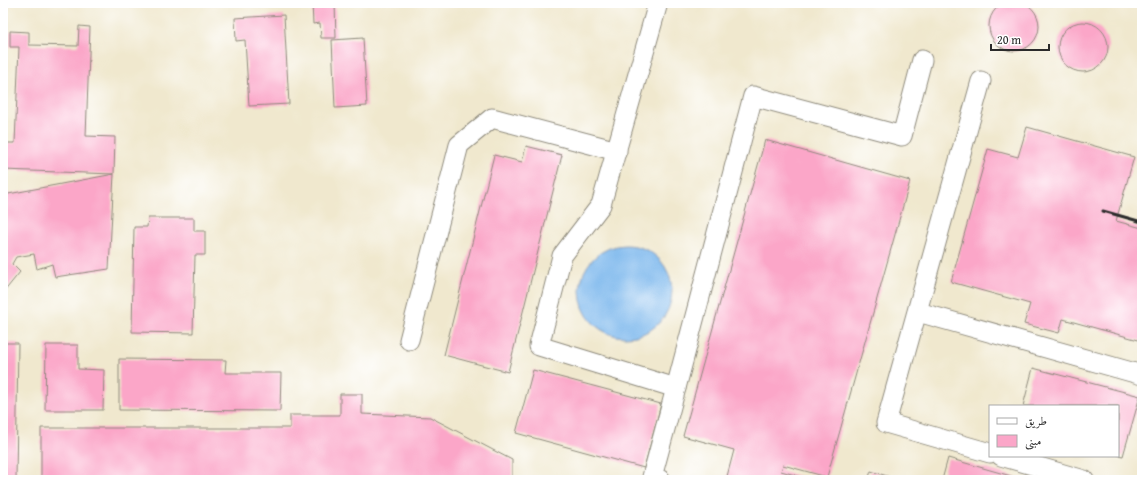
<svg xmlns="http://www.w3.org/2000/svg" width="1145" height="483" font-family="'Gentium Book Plus',Amiri,serif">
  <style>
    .water { fill: #79b6ec; stroke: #52708c }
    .building { fill: #fba6c8 }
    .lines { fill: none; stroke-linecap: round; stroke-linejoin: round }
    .minor-casing { stroke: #8e8a7c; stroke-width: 21 }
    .minor { stroke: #fff; stroke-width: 19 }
    .rail { stroke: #2b2b2b; stroke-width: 3 }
  </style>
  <rect width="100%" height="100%" fill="#fff"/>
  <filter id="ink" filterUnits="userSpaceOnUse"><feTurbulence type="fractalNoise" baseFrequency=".025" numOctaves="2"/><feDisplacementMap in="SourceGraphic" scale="8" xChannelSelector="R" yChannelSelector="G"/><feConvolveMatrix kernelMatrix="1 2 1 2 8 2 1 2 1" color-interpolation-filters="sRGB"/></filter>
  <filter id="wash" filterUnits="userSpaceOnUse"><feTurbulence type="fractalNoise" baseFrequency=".012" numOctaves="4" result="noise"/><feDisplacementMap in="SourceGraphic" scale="16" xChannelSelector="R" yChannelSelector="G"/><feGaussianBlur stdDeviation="0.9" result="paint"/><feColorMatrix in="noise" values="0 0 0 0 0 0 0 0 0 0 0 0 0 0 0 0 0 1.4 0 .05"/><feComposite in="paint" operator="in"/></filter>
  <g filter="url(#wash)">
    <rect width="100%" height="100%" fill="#f0e8ce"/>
    <circle class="water" cx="626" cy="291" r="46"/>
    <g id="blocks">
      <g class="building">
        <circle cx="1014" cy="26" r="25"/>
        <polygon points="312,3 335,3 336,38 321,38 320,23 313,24"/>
        <polygon points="284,15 289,104 249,106 245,40 236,41 235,18"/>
        <circle cx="1083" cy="47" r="25"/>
        <polygon points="79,26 90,27 86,136 115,137 114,174 109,269 55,277 52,264 37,269 34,254 16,257 12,264 20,272 3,293 3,195 114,174 3,170 3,143 15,143 19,47 10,47 10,31 29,32 29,45 78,46"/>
        <polygon points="363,38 367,106 335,108 332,40"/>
        <polygon points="1027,127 1134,157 1116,221 1142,228 1142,341 1063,319 1059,333 1024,324 1030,304 951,282 988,149 1018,157"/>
        <polygon points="765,140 910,181 827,477 783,465 781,471 812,480 726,480 734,450 683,436"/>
        <polygon points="526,146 562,155 508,372 444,355 494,155 522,162"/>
        <polygon points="148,218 194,218 194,231 205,231 205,255 195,255 193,333 132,332 134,227 147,227"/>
        <polygon points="3,343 18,343 16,480 3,480"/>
        <polygon points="46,345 78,345 78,369 104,370 103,410 45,410"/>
        <polygon points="119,359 226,360 225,373 281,373 280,411 119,410"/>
        <polygon points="1033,368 1140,396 1123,456 1118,455 1118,406 1023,406"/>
        <polygon points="533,370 661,404 644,468 516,433"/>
        <polygon points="340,394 362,394 362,414 430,417 512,460 512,480 41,480 41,428 290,428 290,415 340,415"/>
        <polygon points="948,458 1025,480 942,480"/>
        <polygon points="871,471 900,480 868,480"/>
      </g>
    </g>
  </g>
  <g filter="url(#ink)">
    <use href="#blocks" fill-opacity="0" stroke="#8e8a7c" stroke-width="1"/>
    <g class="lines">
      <g class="minor-casing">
        <g id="minor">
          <polyline points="658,3 601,205 562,256 539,346 676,388"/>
          <polyline points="981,81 886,423 990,453"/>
          <polyline points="918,312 1142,375"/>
          <polyline points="409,340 459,145 492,118 617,151"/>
          <polyline points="1001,456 1084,480"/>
          <polyline points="661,480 652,477 676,388 753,96 902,136 922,60"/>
        </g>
      </g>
      <use href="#minor" class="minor"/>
      <polyline class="rail" points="1103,211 1142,222"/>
    </g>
  </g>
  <rect width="1145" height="483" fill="none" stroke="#fff" stroke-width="16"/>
  <rect x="989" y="405" width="130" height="52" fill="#ffffff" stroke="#aaaaaa"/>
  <rect x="997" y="418" width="20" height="6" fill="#ffffff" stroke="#aaaaaa"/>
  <text x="1025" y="425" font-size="12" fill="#2b2b2b">طريق</text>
  <rect x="997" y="435" width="20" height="12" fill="#fba6c8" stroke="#aaaaaa"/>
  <text x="1025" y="445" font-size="12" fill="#2b2b2b">مبنى</text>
  <path d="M991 44v6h58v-6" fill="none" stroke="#2b2b2b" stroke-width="2"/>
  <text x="997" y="44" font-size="12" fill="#2b2b2b" stroke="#ffffff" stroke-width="3" paint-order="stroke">20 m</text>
</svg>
